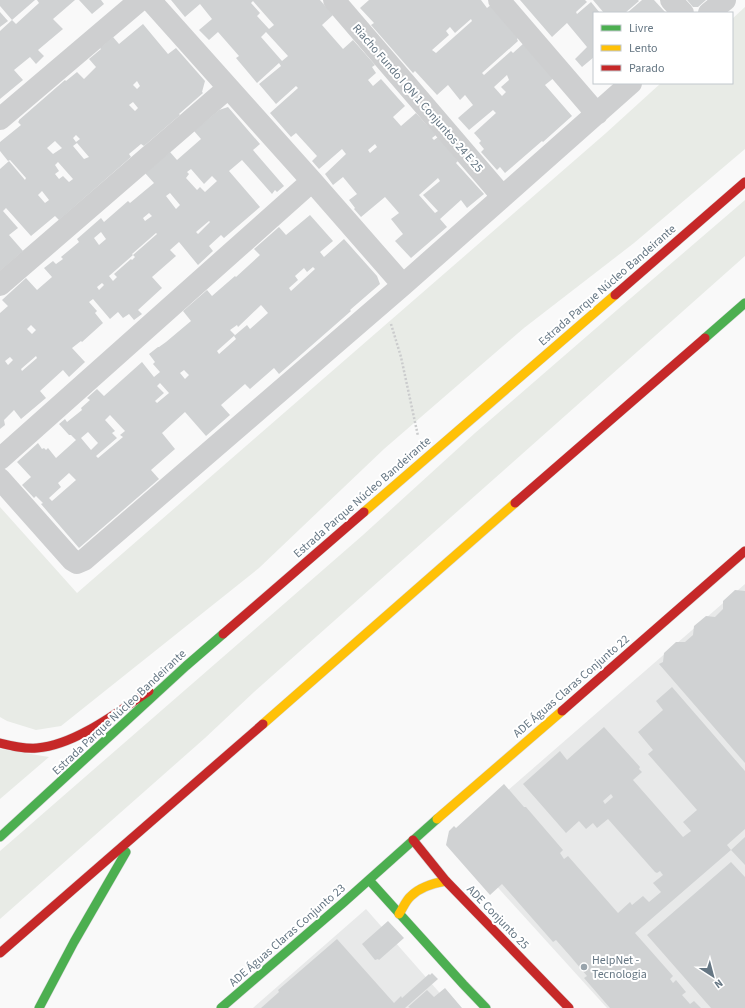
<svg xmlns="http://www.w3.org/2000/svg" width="745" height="1008" viewBox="0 0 745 1008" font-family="'Source Sans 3',sans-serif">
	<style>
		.built { fill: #e8e9e9 }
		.park { fill: #e8ebe6 }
		.building { fill: #d0d2d3; fill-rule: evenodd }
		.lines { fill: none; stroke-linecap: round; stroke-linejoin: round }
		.fast-casing { stroke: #d5d6d7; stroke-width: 10 }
		.slow-casing { stroke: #d5d6d7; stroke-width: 10 }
		.jam-casing { stroke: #d5d6d7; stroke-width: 10 }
		.path { stroke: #cbcccd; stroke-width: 2.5; stroke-dasharray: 2 2; stroke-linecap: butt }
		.street { stroke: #cecfd0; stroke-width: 22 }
		.fast { stroke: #4caf50; stroke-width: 9 }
		.slow { stroke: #ffc107; stroke-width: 9 }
		.jam { stroke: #c62828; stroke-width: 9 }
		.poi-dot { fill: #99a4ac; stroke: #fff; stroke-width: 1.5 }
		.labels { text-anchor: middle; stroke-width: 4; stroke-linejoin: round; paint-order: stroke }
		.street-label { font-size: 12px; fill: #657683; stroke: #fff }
		.poi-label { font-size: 12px; fill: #657683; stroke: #fff; text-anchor: start }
	</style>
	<rect width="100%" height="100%" fill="#f9f9f9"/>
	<path class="built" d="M745,584v424h-138l-154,-170z
		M366,909l87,99h-200z"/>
	<path class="park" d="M745,7v142l-111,94 -110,85 -140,121 -125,119 -198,158 -25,4 -29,-9 -7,-4v-210l77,86 529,-460 55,-50h71v-64z
		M745,200v56l-491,436 -49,46 -205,181v-68l363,-316 112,-102 142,-123z
		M0,749l49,8 -49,42z"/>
	<path class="building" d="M0,0h35l-23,20 -12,-14z
		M37,0h38l-22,19 10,10 -25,21 6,6 -8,8 -6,-7 -16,13 9,10 -23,19v-68l12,-11 4,4 23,-21z
		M79,0h22l3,4 -12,10z
		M171,0h149l13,15 -11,10 21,24 10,-9 22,25 -3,2 4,6 -8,7 5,6 8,-7 24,27 -12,11 8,9 15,-13 20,22 -4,3 2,2 4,-3 20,24 -2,2 28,31 -17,14 -6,-8 -21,19 7,8 -36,31 -16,-17 8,-7 -12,-15 8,-6 -14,-16 -24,20 -7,-8 1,-1 -6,-8 8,-6 -14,-17 -10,8 -8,-11 21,-20 -4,-5 -23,20 -7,-8 5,-5 -21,-23 -5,4 -21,-24 28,-25 -2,-2 -20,18 -17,-20 22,-18 -2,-3 -22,20 -21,-25 3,-2 -21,-24 -9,8 -10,-10 13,-11 -12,-15 -15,13zM253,1l21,24 -5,4 -12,-13 3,-3 -9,-10zM266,32l22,24 -6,5 -21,-24zM375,144l2,3 -7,6 -2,-3zM438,178l2,3 -17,14 15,16 -3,2 -16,-18z
		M369,0h112l6,8 5,-4 27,33 -2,2 1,2 -36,32 2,2 27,-24 2,2 11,-10 31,34 -10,8 27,31 -29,26 -1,-1 -37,32 -5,-6 -3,3 -16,-18 3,-3 -5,-6 2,-2 -7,-8 22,-20 -3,-3 -24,20 -11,-12 15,-13 -8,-10 -5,5 -12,-15 -11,10 -22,-24 -2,2 -42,-48 3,-2 -14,-15zM471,19l1,2 -36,32 -4,-3 17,-15 -3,-4 4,-4 5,6zM507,75l2,5 -8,7 5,5 -4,4 -8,-9z
		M520,0h65l2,2 -11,10 1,2 14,-12 9,11h-6v44l-12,10 -7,-8 12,-12 -20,-24 -15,14z
		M593,0h45l1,1 -14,12h-21z
		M642,0h12l12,13h-39z
		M687,0h19l-8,7h-5z
		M0,12l8,9 -8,6z
		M143,24l25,30 8,-6 29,33 -3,11 1,1 -24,21 1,1 -36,31 -3,-2 -12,10 2,3 -72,63 -4,-4 -24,20 -25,-28 -3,3 15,17 -9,7 14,16 -23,20v-102l9,-8 16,19 1,-2 -16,-18 -2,1 -8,-10v-9l21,-17 -3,-3 1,-1v-1l46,-40 1,1 11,-9 7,7 12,-12 -7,-8 12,-10 -1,-1 13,-11 6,7zM137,81l3,5 -3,3 -4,-4zM133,102l5,6 -3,3 -6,-6zM76,135l4,4 -4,3 -3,-4zM55,141l7,7 -9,6 -6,-6zM77,143l12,14 -5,2 -11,-13zM58,162l15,17 -4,3 -6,-6 -4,3 -4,-5 4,-3 -4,-6zM42,191l7,9 -4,3 -7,-8z
		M228,107l32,37 -7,6 31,36 -7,6 -2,-2 -3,4 -30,-34 -13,11 31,36 -36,31 -3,-3 -12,11 4,5 -15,14 -19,-23 -9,8 6,6 -24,21 10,11 -24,22 4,4 -8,6 -5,-6 -6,4 -5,-6 -8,7 -17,-20 -4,3 8,9 -2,2 8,10 -21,19 -1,-1 -9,7 13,14 -16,15 -6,-7 -23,21 6,7 -25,21 -7,-9 -10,10 1,5 -5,4v-116l8,-7 -6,-6 24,-22 11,12 15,-13 -8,-9 9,-7 3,3 7,-5 -2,-2 18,-15 -2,-3 24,-21 3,4 24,-21 2,2 24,-20 -9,-10 25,-21 7,8 24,-21 -7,-8 25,-21zM191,169l13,15 8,-8 5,5 -12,11 -5,-5 -3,3 -11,-12 3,-4 -2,-2zM170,193l10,12 -4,4 -10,-13zM149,213l3,3 -7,5 -2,-3zM209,221l1,1 -12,12 -2,-2zM101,232l5,7 -7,6 -5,-7zM156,233l1,1 -24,21 -1,-1zM133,255l2,2 -3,3 -1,-1 -17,15 3,3 -4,4 -4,-5zM102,283l2,2 -5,5 -2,-3zM31,325l5,5 -4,4 -5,-5zM36,356l1,2 -15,13 -1,-2zM10,357l3,3 -5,5 -3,-4z
		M310,215l23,26 -13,11 4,5 20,-18 33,37 3,8 -30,26 1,1 -72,63 -5,-6 -24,21 -5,-5 -24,21 9,10 -24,21 -21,-24 -23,21 13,16 -24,21 8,9 -80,69 -38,-44 2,-1 -7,-7 -2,2 -12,-13 9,-8 -14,-15 21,-19 4,6 2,-1 2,2 2,-2 8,10 20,-18 -5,-5h-2l-10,-11 6,-5 2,3 15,-12 -1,-2 9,-8 -3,-2 10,-9 7,7 38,-34 12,15 6,-5 -7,-8 2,-2 -6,-8 9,-7h1l7,-5 25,-21 -8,-10 24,-21 5,6 23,-20 1,1 24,-22 -6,-6 25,-22 7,8zM313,267l2,2 -24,22 -2,-3 9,-8 -3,-4 9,-8 3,4zM261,305l7,8 -18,16 -3,-4 -13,11 2,3 -17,15 -2,-3 18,-16 -5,-5 7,-5 1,2zM184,370l5,5 -4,4 -5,-6zM160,383l9,10 -12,10 -2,-2 9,-8 -7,-7zM110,415l15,16 -5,4 3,2 -25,21 -2,-2 21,-18 -5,-5 3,-2 -10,-11zM88,432l10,11 -7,7 -10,-12zM69,473l7,7 -24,21 -3,-3 12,-11 -3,-4z
		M735,590l10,1v172l-86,-99 4,-2 1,-9 12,-11h9l8,-7 1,-9 12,-10 9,1 8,-8v-8z
		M672,687l73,84v58l-18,16 4,5 14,-13v28l-14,-15 -96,83 38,43 -3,3 3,4 3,-3 10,12 -4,3 8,9 4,-3 7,7h-91l-26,-30 3,-2 -16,-19 -15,-17 -3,2 -51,-58 -12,11 -44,-50 3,-14 5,-5 2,2 48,-44 20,23h2l37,43 -3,3 4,6 4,-3 50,57 12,-11 2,3 11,-9 6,6 12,-10 -8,-9 10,-8 -3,-4 -3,2 -2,-1 -47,-53 -11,9 -4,-5 -7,6 -7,-8 -13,12 -43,-49 37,-33 7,9 37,-33 36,40 -1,2 3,3 -9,8 50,57 8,-6 -8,-9 14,-12 -49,-56 5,-4 -15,-18 25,-22 -7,-9zM611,794l2,3 -8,7 -2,-3z
		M731,862l14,15v131h-34l-64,-73z
		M388,921l16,17 -25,22 -1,-1 -3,1 -13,-16z
		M337,939l57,64 7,-7 1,2 27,-24 1,1 2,-2 6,6 -33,29h-144l18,-16 -1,-2z
		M445,988l17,20h-52l-2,-1 19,-17 7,7z"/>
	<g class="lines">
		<g class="fast-casing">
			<path id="fast" d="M705,338l40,-35
				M0,837l186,-171 37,-32
				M369,880l94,104 23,24
				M39,1008l35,-66 52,-90
				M221,1008l122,-105 94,-84"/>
		</g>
		<g class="slow-casing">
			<path id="slow" d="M364,512l251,-217
				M263,724l252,-221
				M437,819l125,-108
				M399,914c4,-6 7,-14 12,-18 9,-9 23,-13 35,-15"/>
		</g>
		<g class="jam-casing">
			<path id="jam" d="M615,295l130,-113
				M515,503l190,-165
				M223,634l141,-122
				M562,711l183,-160
				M0,743c12,3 24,6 37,5 38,-3 81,-36 112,-57
				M413,840l33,41 123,127
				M0,953l263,-229"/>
		</g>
		<path class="path" d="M391,324l10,33 17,79"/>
		<path class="street" d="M150,0l162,181 91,104
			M334,0l168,196
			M499,0l98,114
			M671,0l12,13
			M709,13l16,-13
			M0,119l140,-119
			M0,285l228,-197
			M0,459l312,-278
			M0,479l72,81 5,3 7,-3 319,-275 228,-202"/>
		<use href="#fast" class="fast"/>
		<use href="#slow" class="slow"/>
		<use href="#jam" class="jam"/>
	</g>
	<circle class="poi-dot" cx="584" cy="967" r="4"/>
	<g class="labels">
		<g class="street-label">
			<text transform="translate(418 98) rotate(49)" y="4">Riacho Fundo I QN 1 Conjuntos 24 E 25</text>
			<text transform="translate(607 285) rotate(-41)" y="4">Estrada Parque Núcleo Bandeirante</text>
			<text transform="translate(362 497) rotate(-41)" y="4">Estrada Parque Núcleo Bandeirante</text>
			<text transform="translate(571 686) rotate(-41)" y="4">ADE Águas Claras Conjunto 22</text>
			<text transform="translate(119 712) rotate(-43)" y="4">Estrada Parque Núcleo Bandeirante</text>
			<text transform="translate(498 917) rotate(46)" y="4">ADE Conjunto 25</text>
			<text transform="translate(287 935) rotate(-41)" y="4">ADE Águas Claras Conjunto 23</text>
		</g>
		<g class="poi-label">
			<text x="592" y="964">HelpNet -<tspan x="592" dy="14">Tecnologia</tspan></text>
		</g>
	</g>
	<rect x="593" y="12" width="140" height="72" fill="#ffffff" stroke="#c1c8cd"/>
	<rect x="601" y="25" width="20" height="6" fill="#4caf50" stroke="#c1c8cd"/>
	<text x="629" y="32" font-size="12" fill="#657683">Livre</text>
	<rect x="601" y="45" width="20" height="6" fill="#ffc107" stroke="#c1c8cd"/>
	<text x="629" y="52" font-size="12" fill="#657683">Lento</text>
	<rect x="601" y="65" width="20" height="6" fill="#c62828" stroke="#c1c8cd"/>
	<text x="629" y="72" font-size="12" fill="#657683">Parado</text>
	<g transform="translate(713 976) rotate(144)" stroke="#ffffff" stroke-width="3" paint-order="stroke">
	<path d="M0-3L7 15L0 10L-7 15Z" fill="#657683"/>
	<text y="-6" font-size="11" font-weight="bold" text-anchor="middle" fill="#657683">N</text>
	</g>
</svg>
